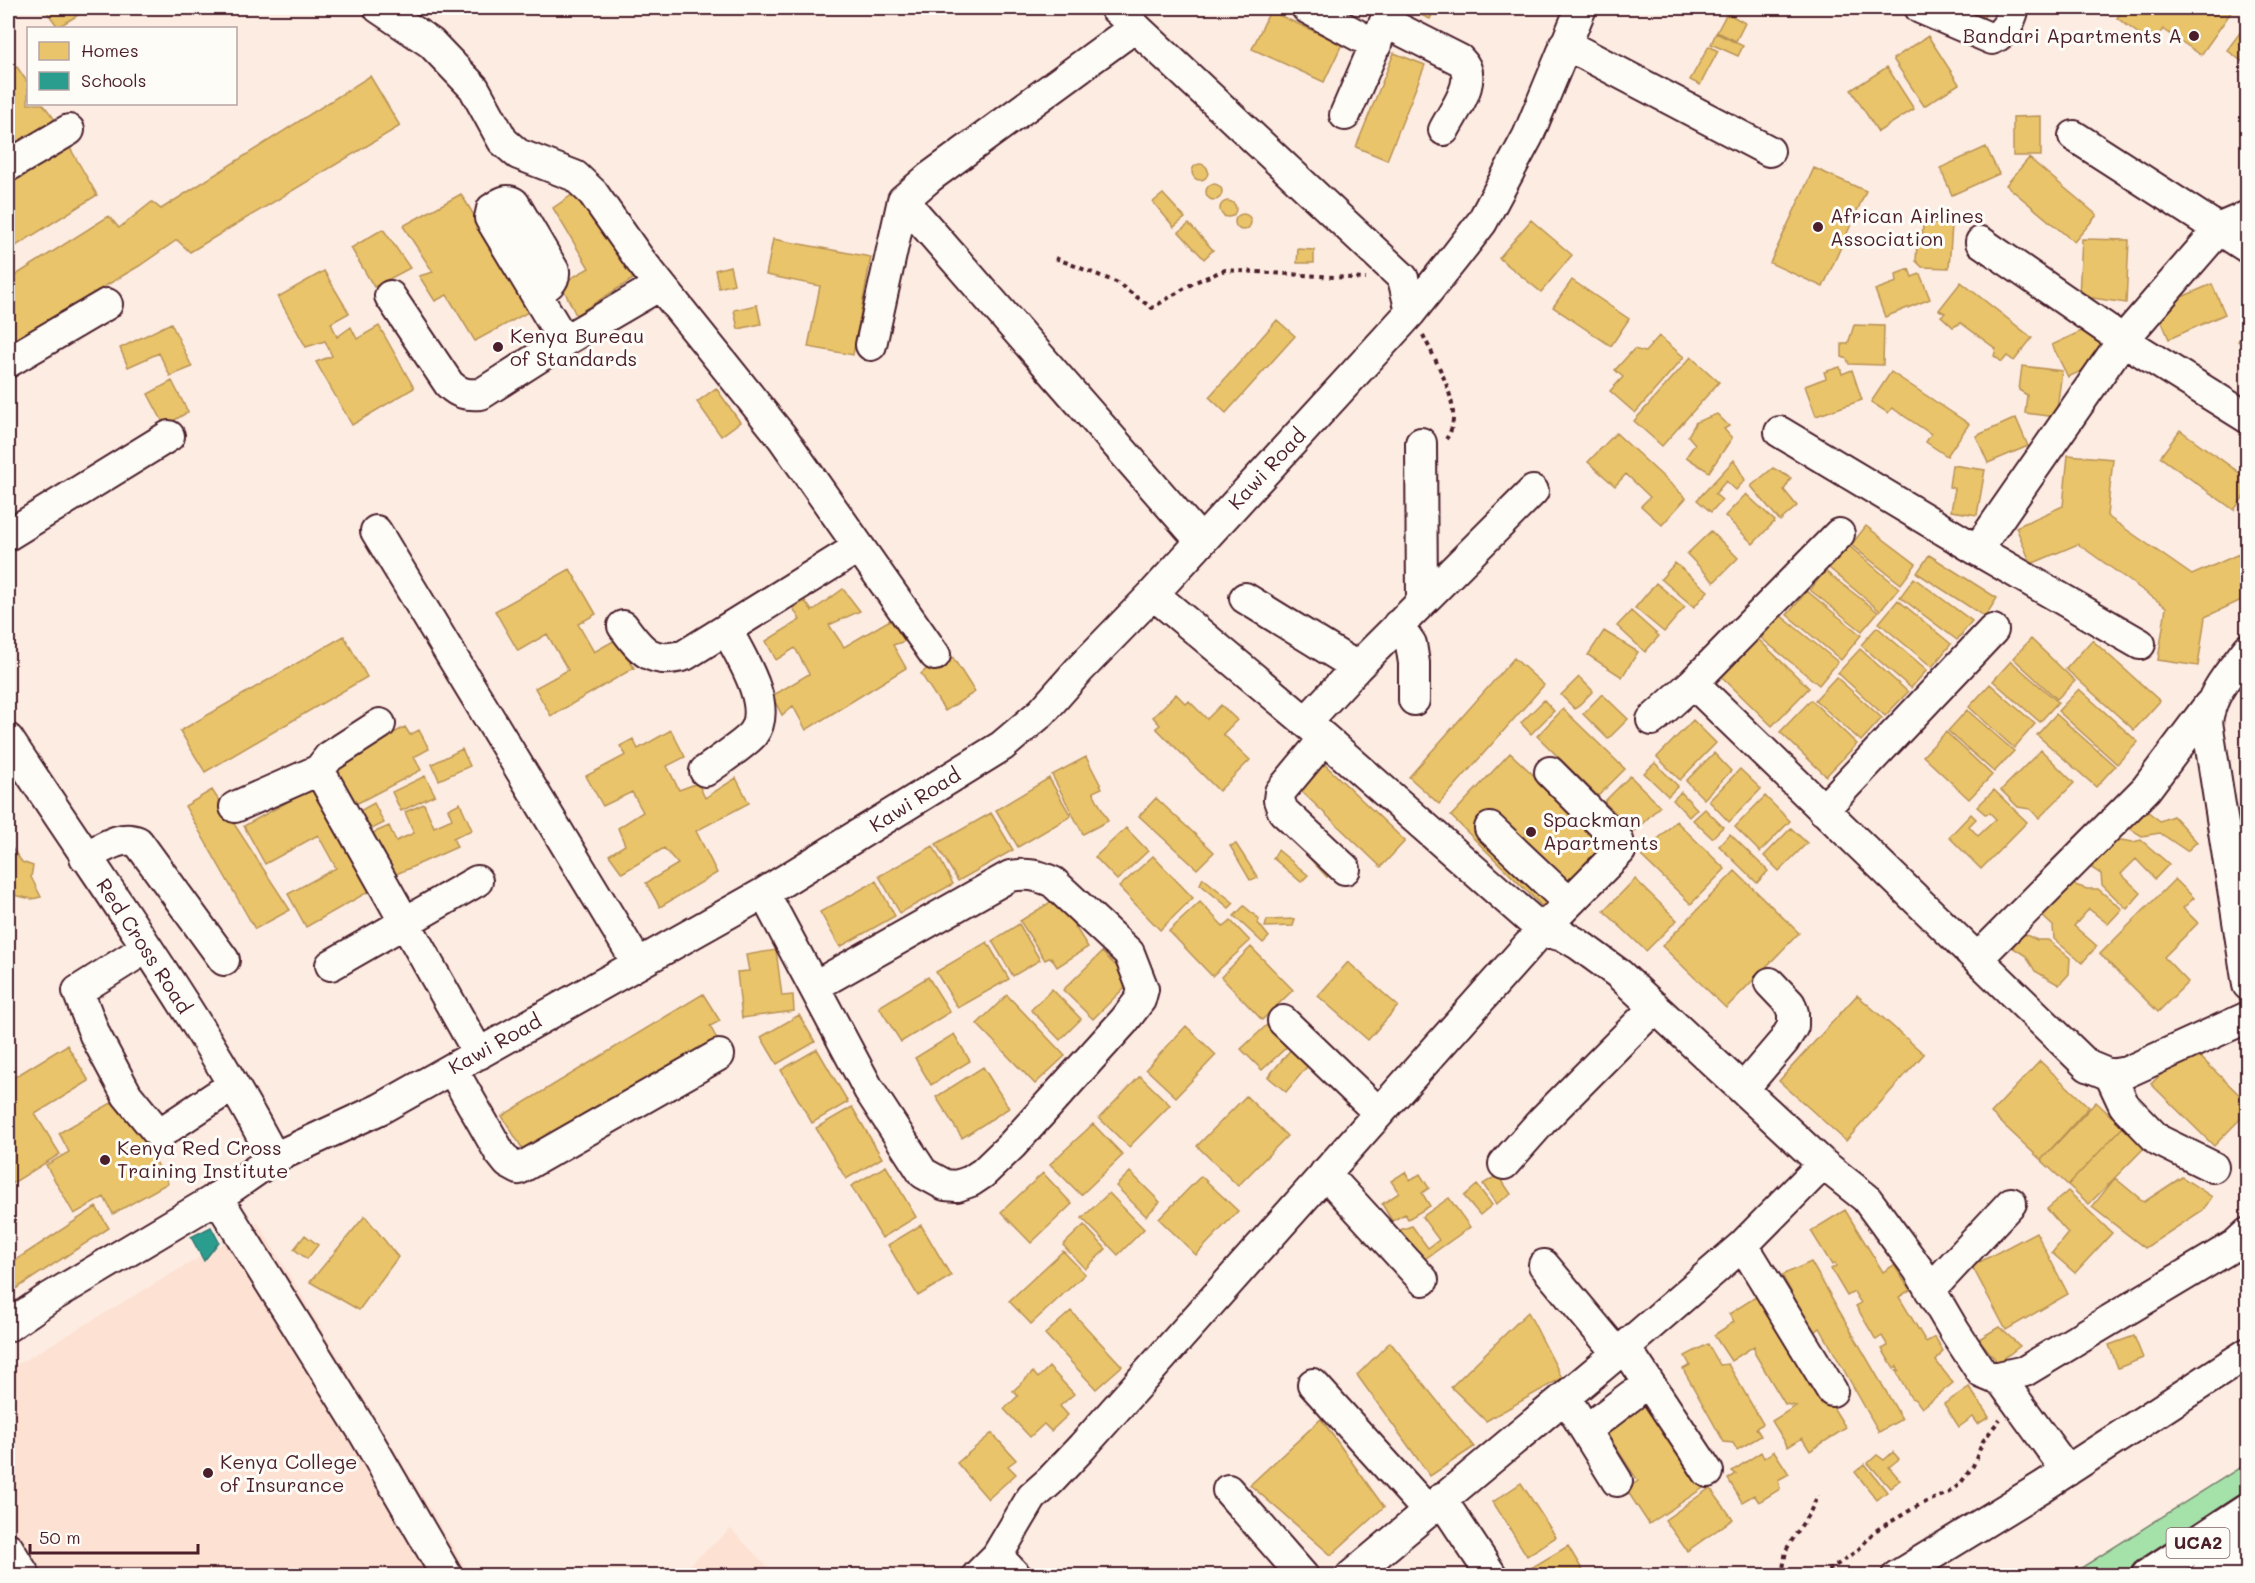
<svg xmlns="http://www.w3.org/2000/svg" width="2255" height="1583" viewBox="0 0 2255 1583" font-family="Mali,sans-serif">
	<style>
		.built { fill: #fde1d3 }
		.green { fill: #a5e2aa; stroke: #78806a; stroke-width: 1.5 }
		.homes { fill: #e9c46a; stroke: #b99257; stroke-width: 1.5 }
		.schools { fill: #2a9d8f; stroke: #347771; stroke-width: 1.5 }
		.lines { fill: none; stroke-linecap: round; stroke-linejoin: round }
		.minor-casing { stroke: #4a1f2b; stroke-width: 34 }
		.highway-casing { stroke: #4a1f2b; stroke-width: 38 }
		.path { stroke: #4a1f2b; stroke-width: 4; stroke-dasharray: 4.5 4.5; stroke-linecap: butt }
		.minor { stroke: #fdfcf7; stroke-width: 30 }
		.highway { stroke: #fdfcf7; stroke-width: 33 }
		.poi-dot { fill: #4a1f2b; stroke: #fdfcf7; stroke-width: 2 }
		.labels { text-anchor: middle; stroke-width: 6; stroke-linejoin: round; paint-order: stroke }
		.shield { fill: #fdfcf7; stroke: #806168; stroke-width: 1.5 }
		.shield-label { font-size: 18px; font-weight: bold; fill: #4a1f2b }
		.poi-label { font-size: 20px; fill: #4a1f2b; stroke: #fdfcf7; text-anchor: start }
		.street-label { font-size: 20px; fill: #4a1f2b; stroke: #fdfcf7 }
	</style>
	<rect width="100%" height="100%" fill="#fdece2"/>
	<filter id="ink" filterUnits="userSpaceOnUse"><feTurbulence type="fractalNoise" baseFrequency=".0167" numOctaves="2"/><feDisplacementMap in="SourceGraphic" scale="12" xChannelSelector="R" yChannelSelector="G"/><feConvolveMatrix kernelMatrix="1 2 1 2 8 2 1 2 1" color-interpolation-filters="sRGB"/></filter>
	<g filter="url(#ink)">
		<path class="built" d="M258,1223l212,352h-462v-205z
			M731,1529l44,46h-97z"/>
		<path class="green" d="M2247,1463v112h-177z"/>
		<path class="homes" d="M44,8h46l-32,19z
			M1405,8h30l-5,11z
			M1940,8h48l-7,16z
			M2124,8h110l-33,47 -38,-26 -10,15 -36,-26z
			M1270,11l72,33 -18,38 -72,-33z
			M1727,13l18,10 -9,18 -19,-9z
			M2248,22v44l-21,-16z
			M1716,33l27,13 -5,10 -27,-12z
			M1928,36l31,48 -35,22 -31,-47z
			M1709,46l9,5 -18,34 -10,-5z
			M1394,53l31,12 -38,95 -31,-13z
			M17,67l11,16v21h15l13,17 -48,29v-77z
			M1887,67l27,42 -36,23 -27,-42z
			M370,76l30,50 -210,126 -13,-12 -38,26 -131,78v-64l101,-64 10,12 33,-26 9,7z
			M2041,116v40h-28v-39z
			M66,141l31,54 -89,56v-74z
			M1986,147l13,27 -47,21 -12,-27z
			M2029,158l68,57 -23,27 -68,-57z
			M1192 172a8 8 0 1 1 16 0a8 8 0 1 1-16 0Z
			M1814,168l52,23 -43,96 -53,-24z
			M1206 192a8 8 0 1 1 16 0a8 8 0 1 1-16 0Z
			M582,188l51,91 -57,36 -15,-31 28,-16 -36,-60z
			M461,194l71,116 -57,31 -28,-46 -12,6 -16,-25 14,-4 -30,-46z
			M1163,194l22,24 -11,9 -21,-25z
			M1220 209a8 8 0 1 1 16 0a8 8 0 1 1-16 0Z
			M1235 222a8 8 0 1 1 16 0a8 8 0 1 1-16 0Z
			M1531,220l41,35 -31,37 -42,-34z
			M1923,223l29,2 -3,43 -27,-1 -6,-6 1,-17h5z
			M1189,224l24,26 -9,9 -25,-27z
			M383,229l27,39 -36,19 -23,-39z
			M773,239l98,18 -18,98 -45,-8 12,-61 -54,-11z
			M2082,239l47,1 -3,63 -47,-7z
			M1298,249l16,1v13h-17z
			M730,266l4,18 -15,4 -4,-18z
			M1909,269l3,8 8,-3 10,25 -45,18 -10,-27 22,-8 -1,-8z
			M324,271l25,42 -18,10 6,14 14,-10 6,12 22,-13 35,62 -62,37 -36,-63 16,-6 -7,-15 -19,6 -28,-50z
			M1572,280l57,39 -18,27 -58,-39z
			M1961,282l71,56 -18,23 -7,-5 -5,6 -8,-6 2,-7 -35,-26 -8,4 -12,-11 4,-3 -6,-3z
			M2212,284l13,30 -56,25 -13,-31z
			M757,305l4,19 -23,5 -4,-19z
			M1277,320l18,16 -69,77 -17,-16z
			M171,323l21,44 -22,9 -11,-23 -31,14 -8,-19z
			M1854,325l30,1 -1,39 -34,-1 -2,-5 -5,-2v-13h6z
			M2094,325l16,33 -42,19 -16,-32z
			M2248,328v28l-6,-2 4,-7 -8,-6z
			M1659,336l25,21 -49,56 -25,-22 13,-14 -8,-7 19,-21 11,3z
			M1691,357l28,25 -57,64 -28,-25z
			M2022,366l40,5 -6,46 -31,-4 2,-18 -8,-5z
			M1840,367l2,7 10,-4 10,30 -46,16 -11,-30 21,-8 -2,-6z
			M1891,372l78,52 -22,32 -21,-14 5,-8 -39,-26 -4,5 -17,-11z
			M172,381l16,31 -23,14 -17,-32z
			M716,388l24,34 -19,14 -24,-34z
			M1717,414l12,12 -5,3 8,9 -23,34 -23,-15 9,-13 -7,-8 8,-14z
			M2016,418l12,28 -40,17 -12,-27z
			M2180,430l68,49v12l-14,19 -74,-53z
			M1616,433l70,65 -24,27 -21,-19 9,-9 -24,-23 -11,12 -27,-24z
			M2068,455l45,4 -6,57 85,59 47,-21 9,18v25l-43,20 -7,49 -40,-6 8,-53 -88,-63 -47,20 -15,-37 47,-21z
			M1734,460l11,20 -9,10 -10,-9 -11,13 7,6 -11,12 -14,-12z
			M1952,465l33,5 -8,45 -26,-4 4,-23 -6,-1z
			M1773,468l18,10 -7,12 13,16 -17,15 -29,-35z
			M1746,494l29,27 -22,23 -28,-28z
			M1866,526l50,38 -15,20 -50,-39z
			M1711,531l27,27 -24,24 -27,-28z
			M1849,546l50,42 -19,23 -51,-43z
			M1929,555l68,43 -12,19 -68,-44z
			M1675,563l33,28 -14,16 -33,-28z
			M570,569l26,45 -18,10 16,28 23,-13 17,29 -83,48 -16,-28 33,-18 -21,-36 -29,17 -23,-40z
			M1825,571l53,41 -16,19 -52,-41z
			M1914,578l58,43 -15,19 -57,-43z
			M1656,583l29,24 -21,25 -29,-24z
			M843,589l17,22 -31,14 15,22 46,-27 15,21 -12,4 13,23 -100,62 -13,-24 -11,9 -10,-19 37,-22 -14,-26 -19,12 -10,-19 34,-21 -7,-12 12,-7 7,10z
			M1807,591l54,44 -20,25 -54,-45z
			M1898,600l53,44 -19,23 -53,-44z
			M1631,611l28,25 -14,16 -28,-26z
			M1780,615l58,47 -19,23 -58,-47z
			M1877,627l50,43 -16,18 -50,-43z
			M1604,631l34,21 -16,25 -34,-22z
			M344,636l23,41 -162,95 -25,-41z
			M1758,639l51,49 -37,38 -50,-49z
			M2031,639l44,42 -18,18 -44,-41z
			M2092,640l68,61 -26,29 -68,-61z
			M1860,649l48,43 -23,24 -47,-43z
			M948,650l27,42 -30,19 -24,-37z
			M1514,658l30,27 -105,119 -30,-27z
			M2011,661l47,41 -18,20 -47,-41z
			M1579,677l14,14 -18,18 -14,-14z
			M1836,677l46,41 -21,23 -46,-41z
			M1990,684l45,40 -21,24 -45,-41z
			M2079,689l59,53 -21,22 -59,-53z
			M1176,694l10,10 3,-3 18,18 14,-14 16,15 -14,14 27,26 -31,31 -63,-63 4,-3 -7,-8z
			M1602,694l26,25 -20,20 -25,-25z
			M1544,700l10,11 -23,23 -10,-11z
			M1811,700l46,44 -31,32 -46,-44z
			M1563,709l62,60 -27,27 -61,-60z
			M1967,710l47,41 -20,21 -46,-41z
			M2056,714l59,52 -19,21 -59,-52z
			M1693,720l23,23 -36,37 -23,-23z
			M405,727l5,8 9,-5 10,19 -15,8 7,13 -69,36 -21,-40z
			M671,730l14,27 -18,9 12,24 19,-7 7,15 31,-20 13,25 -53,28 21,42 -57,34 -14,-24 32,-19 -14,-16 -42,25 -13,-18 16,-10 -7,-17 25,-16 -11,-20 -29,14 -17,-30 40,-21 -6,-9 13,-7 5,10z
			M1946,732l46,43 -23,24 -46,-43z
			M462,749l8,17 -31,14 -7,-16z
			M2041,750l33,33 -35,35 -9,-9 -12,-2 -17,-17z
			M1510,753l102,96 -63,64 -98,-97z
			M1714,753l17,18 -27,28 -18,-18z
			M1086,757l16,31 -9,4 15,29 -25,13 -31,-59z
			M1322,762l83,79 -24,26 -84,-80z
			M1655,763l23,23 -10,10 -24,-23z
			M1740,769l21,20 -32,33 -20,-21z
			M425,776l10,19 -34,16 -9,-19z
			M1630,776l30,30 -25,25 -31,-29z
			M1049,778l22,38 -53,31 -22,-37z
			M318,785l57,103 -69,39 -18,-33 48,-26 -18,-33 -53,29 -21,-38z
			M212,790l78,120 -35,19 -70,-123z
			M1994,790l33,32 -46,47 -32,-32 22,-23 5,5 -7,7 9,10 18,-17 -6,-6 -5,1 -8,-7z
			M1681,792l16,17 -8,8 -16,-17z
			M1765,796l25,25 -30,31 -25,-25z
			M1156,798l58,54 -17,17 -58,-53z
			M374,803l10,20 -18,9 -10,-19z
			M460,803l12,27 -19,8 4,9 -65,29 -19,-43 16,-7 7,15 18,-8 -9,-21 19,-8 10,23 18,-8 -4,-10z
			M1705,809l18,18 -11,11 -19,-18z
			M2147,811l13,10 13,-5 24,26 -10,9 -27,-18 -18,3 -15,-9z
			M991,813l22,37 -55,31 -22,-37z
			M1676,821l49,48 -34,35 -50,-48z
			M1126,828l22,23 -31,29 -22,-23z
			M1791,828l16,15 -28,28 -15,-15z
			M1730,834l38,37 -11,12 -38,-37z
			M2115,839l18,3 8,-2 28,24 -14,15 -19,-20 -15,15 20,19 -14,16 -25,-24 -1,-11 -14,-9z
			M1309,843l26,23 -8,11 -26,-28z
			M1236,844l22,34 -8,2 -20,-34z
			M933,846l20,38 -53,29 -21,-37z
			M11,847l11,15 11,4 -2,11 10,20 -9,2 -24,-5v-45z
			M1278,850l30,25 -7,7 -28,-24z
			M1153,856l40,42 -33,32 -41,-43z
			M1735,871l64,62 -73,75 -64,-62z
			M1203,878l31,25 -5,5 -29,-24z
			M1635,879l42,41 -31,31 -42,-40z
			M2175,879l19,19 -11,10 15,15 -34,34 24,25 -30,30 -58,-58z
			M876,881l19,35 -55,31 -20,-35z
			M2072,884l15,5h11l24,20 -14,15 -19,-15 -15,17 23,20 -15,17 -28,-24 -1,-13 -12,-11z
			M1057,898l31,49 -31,20 -6,-10 -6,3 -25,-39z
			M1200,902l24,25 7,-6 19,20 -38,35 -43,-45z
			M1244,906l15,13 -1,4 11,14 -6,6 -29,-27z
			M1295,919l-2,7 -28,1 2,-7z
			M1019,924l21,36 -27,16 -21,-35z
			M2024,934l13,6h11l22,18 -1,16 -10,11 -24,-14 -9,-15 -14,-9z
			M987,942l22,37 -51,29 -22,-36z
			M1251,947l42,43 -31,30 -41,-43z
			M776,950l6,46 11,-1 1,16 -52,7 -5,-46 12,-1 -3,-16z
			M1102,952l29,29 -38,38 -30,-29z
			M1348,962l50,44 -30,34 -50,-44z
			M928,977l22,35 -49,30 -22,-35z
			M1052,989l29,30 -21,21 -29,-30z
			M703,994l17,27 -10,5 8,15 -191,115 -25,-40z
			M1007,995l58,61 -30,28 -58,-60z
			M1857,995l67,59 -78,87 -67,-60z
			M799,1015l16,27 -38,22 -16,-27z
			M1269,1023l20,22 -27,25 -21,-21z
			M1186,1026l30,29 -40,42 -30,-28z
			M954,1034l16,27 -39,24 -16,-27z
			M67,1045l22,36 -54,33 25,40 -52,32v-105z
			M2189,1046l59,57v8l-34,35 -63,-62z
			M1292,1048l18,15 -24,29 -18,-15z
			M817,1049l31,53 -36,21 -31,-53z
			M2040,1061l49,46 -48,53 -50,-47z
			M983,1067l26,41 -47,30 -26,-41z
			M1140,1076l30,29 -41,42 -30,-29z
			M1246,1096l41,40 -49,50 -41,-40z
			M120,1098l48,85 -55,31 -9,-17 -30,17 -28,-49 23,-13 -10,-19z
			M2096,1102l27,25 -55,58 -27,-25z
			M852,1107l30,51 -36,21 -30,-51z
			M1093,1124l30,31 -42,40 -31,-31z
			M2123,1127l22,20 -56,57 -21,-19z
			M886,1166l30,51 -34,21 -31,-52z
			M1130,1172l30,30 -14,14 -30,-30z
			M1405,1172l5,8 10,-6 9,14 -7,5 8,13 -22,13 -3,-5 -13,7 -10,-17 17,-11 -8,-12z
			M1043,1173l29,31 -41,39 -30,-31z
			M1498,1175l13,19 -15,10 -13,-20z
			M1201,1176l37,35 -42,44 -37,-36z
			M2182,1177l30,20 -9,13 -58,38 -53,-41 23,-29 29,24z
			M1477,1185l15,20 -12,10 -16,-19z
			M2068,1191l44,42 -37,40 -23,-20 16,-20 -21,-24z
			M1109,1193l35,36 -26,26 -36,-37z
			M1449,1198l21,29 -48,34 -22,-31 12,-4 16,22 11,-8 -17,-23z
			M96,1207l13,21 -101,66v-29z
			M1845,1210l38,62 11,-7 16,25 -11,7 27,45 9,-5 8,14 -7,10 17,22 -31,25 -6,-8 -5,-2 -15,-27 3,-1 -2,-4 -3,3 -12,-20 6,-3 -6,-10 -6,4 -20,-34 5,-3 -7,-11 -7,4 -16,-27 5,-3 -1,-3 -3,2 -21,-34z
			M365,1216l33,41 -39,53 -49,-28z
			M921,1225l30,51 -33,20 -30,-51z
			M1084,1225l22,24 -21,20 -22,-24z
			M2036,1232l32,62 -62,36 -34,-64z
			M305,1235l13,10 -11,14 -13,-10z
			M1063,1251l22,23 -54,50 -22,-23z
			M1811,1262l91,157 -23,13 -59,-104 -15,9 -10,-17 9,-5 -22,-40z
			M1762,1293l84,135 -36,23 -8,-13 -14,9 -16,-26 24,-15 -11,-2 -30,-50 -1,-8 -23,15 -17,-26 20,-13 -5,-8z
			M1071,1311l51,55 -26,23 -51,-55z
			M1528,1312l34,66 -76,43 -35,-34z
			M1999,1327l21,19 -22,17 -19,-24z
			M2134,1336l9,22 -25,10 -9,-23z
			M1390,1342l84,105 -44,29 -73,-101z
			M1708,1344l12,21 8,-1 35,60 -7,4 5,8 -24,14 -4,-7 -9,-1 -41,-73 7,-4 -5,-9z
			M1049,1367l25,27 -14,12 8,9 -17,16 -7,-7 -14,13 -26,-28 14,-13 -5,-5 20,-19 5,6z
			M1969,1387l20,30 -11,7 -5,-7 -14,10 -15,-23z
			M1653,1400l56,84 -60,40 -23,-35 12,-8 -32,-49z
			M1321,1419l63,88 -53,48 -81,-70z
			M992,1433l24,27 -8,6 8,8 -28,25 -31,-36z
			M1774,1451l15,23 -11,6 2,9 -21,13 -5,-7 -12,7 -14,-23 8,-5 -4,-3 29,-19 3,6z
			M1893,1452l6,7 -10,8 11,13 -10,8 -22,-25 9,-8 7,5z
			M1865,1464l22,28 -10,8 -22,-28z
			M1521,1483l35,54 -29,19 -34,-54z
			M1710,1488l23,31 -46,32 -22,-31z
			M1568,1546l18,30h-50l-5,-8z"/>
		<path class="schools" d="M211,1227l8,15 -15,19 -13,-24z"/>
		<g class="lines">
			<g class="minor-casing">
				<path id="minor" d="M379,8l52,35 43,45 29,53 15,13 57,22 18,17 47,67 142,177 153,218
					M1115,8l288,270 8,34
					M1307,8l69,37
					M1920,8l72,31c14,-6 18,-18 22,-31
					M1385,22l75,38c20,19 -6,50 -16,70
					M1565,44l204,107
					M1345,115l46,-107
					M2074,136l174,112
					M8,166l61,-36
					M903,200l298,341
					M1981,242l142,98 125,78
					M536,292c9,-5 19,-9 18,-21l-40,-68c-9,-5 -14,1 -22,6l-2,9 74,123
					M390,296l59,88c10,10 18,11 32,10l83,-53 96,-56
					M871,345l32,-145 27,-23 205,-150
					M8,362l99,-58
					M1780,432l197,118 163,94
					M1421,443l1,158
					M376,531l262,433
					M8,535l161,-99
					M1977,550l146,-210 97,-112 28,-12
					M1153,594l153,128 236,208 24,7 12,7 41,30 204,190 43,34 52,71 37,63 27,41 12,5 31,-7 210,-126 13,-12
					M1245,598l112,69
					M1398,625l13,19 3,19v37
					M623,626c18,25 29,39 62,29l174,-108
					M2248,649c-18,24 -37,43 -41,73l41,263
					M1693,683l146,-149
					M1652,720l41,-37 395,383 22,9 17,-3 121,-55
					M1306,722l51,-55 176,-176
					M8,739c90,138 189,273 266,419
					M1324,739l-44,53 -1,8 4,11 62,58
					M319,770l160,284
					M705,771c11,-8 41,-28 48,-37 21,-28 -13,-78 -26,-104
					M235,807l84,-37 10,-13 51,-33
					M1823,810l170,-180
					M1490,828l78,74
					M85,857c17,-8 35,-23 53,-15l86,118
					M764,893l105,197 54,83 22,12 12,1 14,-5 12,-8 29,-28 112,-124 16,-21 3,-11 -14,-36 -76,-71c-16,-7 -26,-9 -43,-6l-195,110
					M146,948l-68,43 17,44 32,60 32,39 74,-49
					M1978,958l168,-169 63,-84
					M331,965l146,-84
					M1283,1021l96,92
					M452,1069l48,84 8,10 11,6 200,-114
					M2110,1075l14,30 34,35 55,27
					M1744,1088l40,-47 9,-15v-13l-3,-9 -20,-21
					M1504,1164l38,-43 113,-114
					M1325,1173l98,107
					M217,1197l147,236 83,143
					M1743,1245l89,146
					M1544,1265l73,88
					M1930,1290l81,-87
					M8,1326l38,-26 166,-99 62,-43 106,-49 384,-216 238,-147 40,-34 37,-42 74,-76 258,-282 44,-55 27,-35 46,-86 53,-128
					M1625,1347l83,125
					M1999,1377l68,94
					M1313,1384l114,126
					M1565,1397l52,84
					M1586,1430l46,-35
					M1228,1490l75,86
					M1441,1499l51,77
					M8,1548l17,28
					M977,1576l20,-20
					M1016,1576l-19,-20 35,-59 18,-16 32,-34 460,-517 78,-79 -2,-11 -68,-68
					M1351,1576l274,-229 118,-102 80,-81
					M1897,1576l145,-89 206,-134"/>
			</g>
			<g class="highway-casing">
				<path id="highway" d="M2148,1576l100,-66
					M2207,1576l41,-27"/>
			</g>
			<path class="path" d="M1055,258l61,24 36,26 43,-26 30,-12 141,9
				M1423,335c13,27 44,77 23,104
				M1782,1576l4,-26 25,-40 7,-15
				M1821,1576l37,-26 17,-19 46,-27 27,-11 12,-9 13,-18 10,-25 17,-22"/>
			<use href="#minor" class="minor"/>
			<use href="#highway" class="highway"/>
		</g>
	</g>
	<g class="poi-dot">
		<circle cx="2194" cy="36" r="6"/>
		<circle cx="1818" cy="227" r="6"/>
		<circle cx="498" cy="347" r="6"/>
		<circle cx="1531" cy="832" r="6"/>
		<circle cx="105" cy="1160" r="6"/>
		<circle cx="208" cy="1473" r="6"/>
	</g>
	<g class="labels">
		<rect class="shield" x="2166.5" y="1528" width="63" height="30" rx="4.5"/>
		<g class="shield-label">
			<text x="2198" y="1549">UCA2</text>
		</g>
		<g class="poi-label">
			<text x="2182" y="43" text-anchor="end">Bandari Apartments A</text>
			<text x="1830" y="223">African Airlines<tspan x="1830" dy="23">Association</tspan></text>
			<text x="510" y="343">Kenya Bureau<tspan x="510" dy="23">of Standards</tspan></text>
			<text x="1543" y="827">Spackman<tspan x="1543" dy="23">Apartments</tspan></text>
			<text x="117" y="1155">Kenya Red Cross<tspan x="117" dy="23">Training Institute</tspan></text>
			<text x="220" y="1469">Kenya College<tspan x="220" dy="23">of Insurance</tspan></text>
		</g>
		<g class="street-label">
			<text transform="translate(1267 469) rotate(-47)" y="7">Kawi Road</text>
			<text transform="translate(915 800) rotate(-32)" y="7">Kawi Road</text>
			<text transform="translate(144 946) rotate(57)" y="7">Red Cross Road</text>
			<text transform="translate(495 1044) rotate(-29)" y="7">Kawi Road</text>
		</g>
	</g>
	<rect width="2255" height="1583" fill="none" stroke="#fdfcf7" stroke-width="30"/>
	<rect x="15" y="15" width="2225" height="1553" fill="none" stroke="#4a1f2b" stroke-width="2" filter="url(#ink)"/>
	<rect x="27" y="27" width="210" height="78" fill="#fdfcf7" stroke="#b5a4a5" stroke-width="1.5"/>
	<rect x="39" y="42" width="30" height="18" fill="#e9c46a" stroke="#b5a4a5" stroke-width="1.5"/>
	<text x="81" y="57" font-size="18" fill="#4a1f2b">Homes</text>
	<rect x="39" y="72" width="30" height="18" fill="#2a9d8f" stroke="#b5a4a5" stroke-width="1.5"/>
	<text x="81" y="87" font-size="18" fill="#4a1f2b">Schools</text>
	<path d="M30 1544v9h168v-9" fill="none" stroke="#4a1f2b" stroke-width="3"/>
	<text x="39" y="1544" font-size="18" fill="#4a1f2b" stroke="#fdfcf7" stroke-width="4.5" paint-order="stroke">50 m</text>
</svg>
